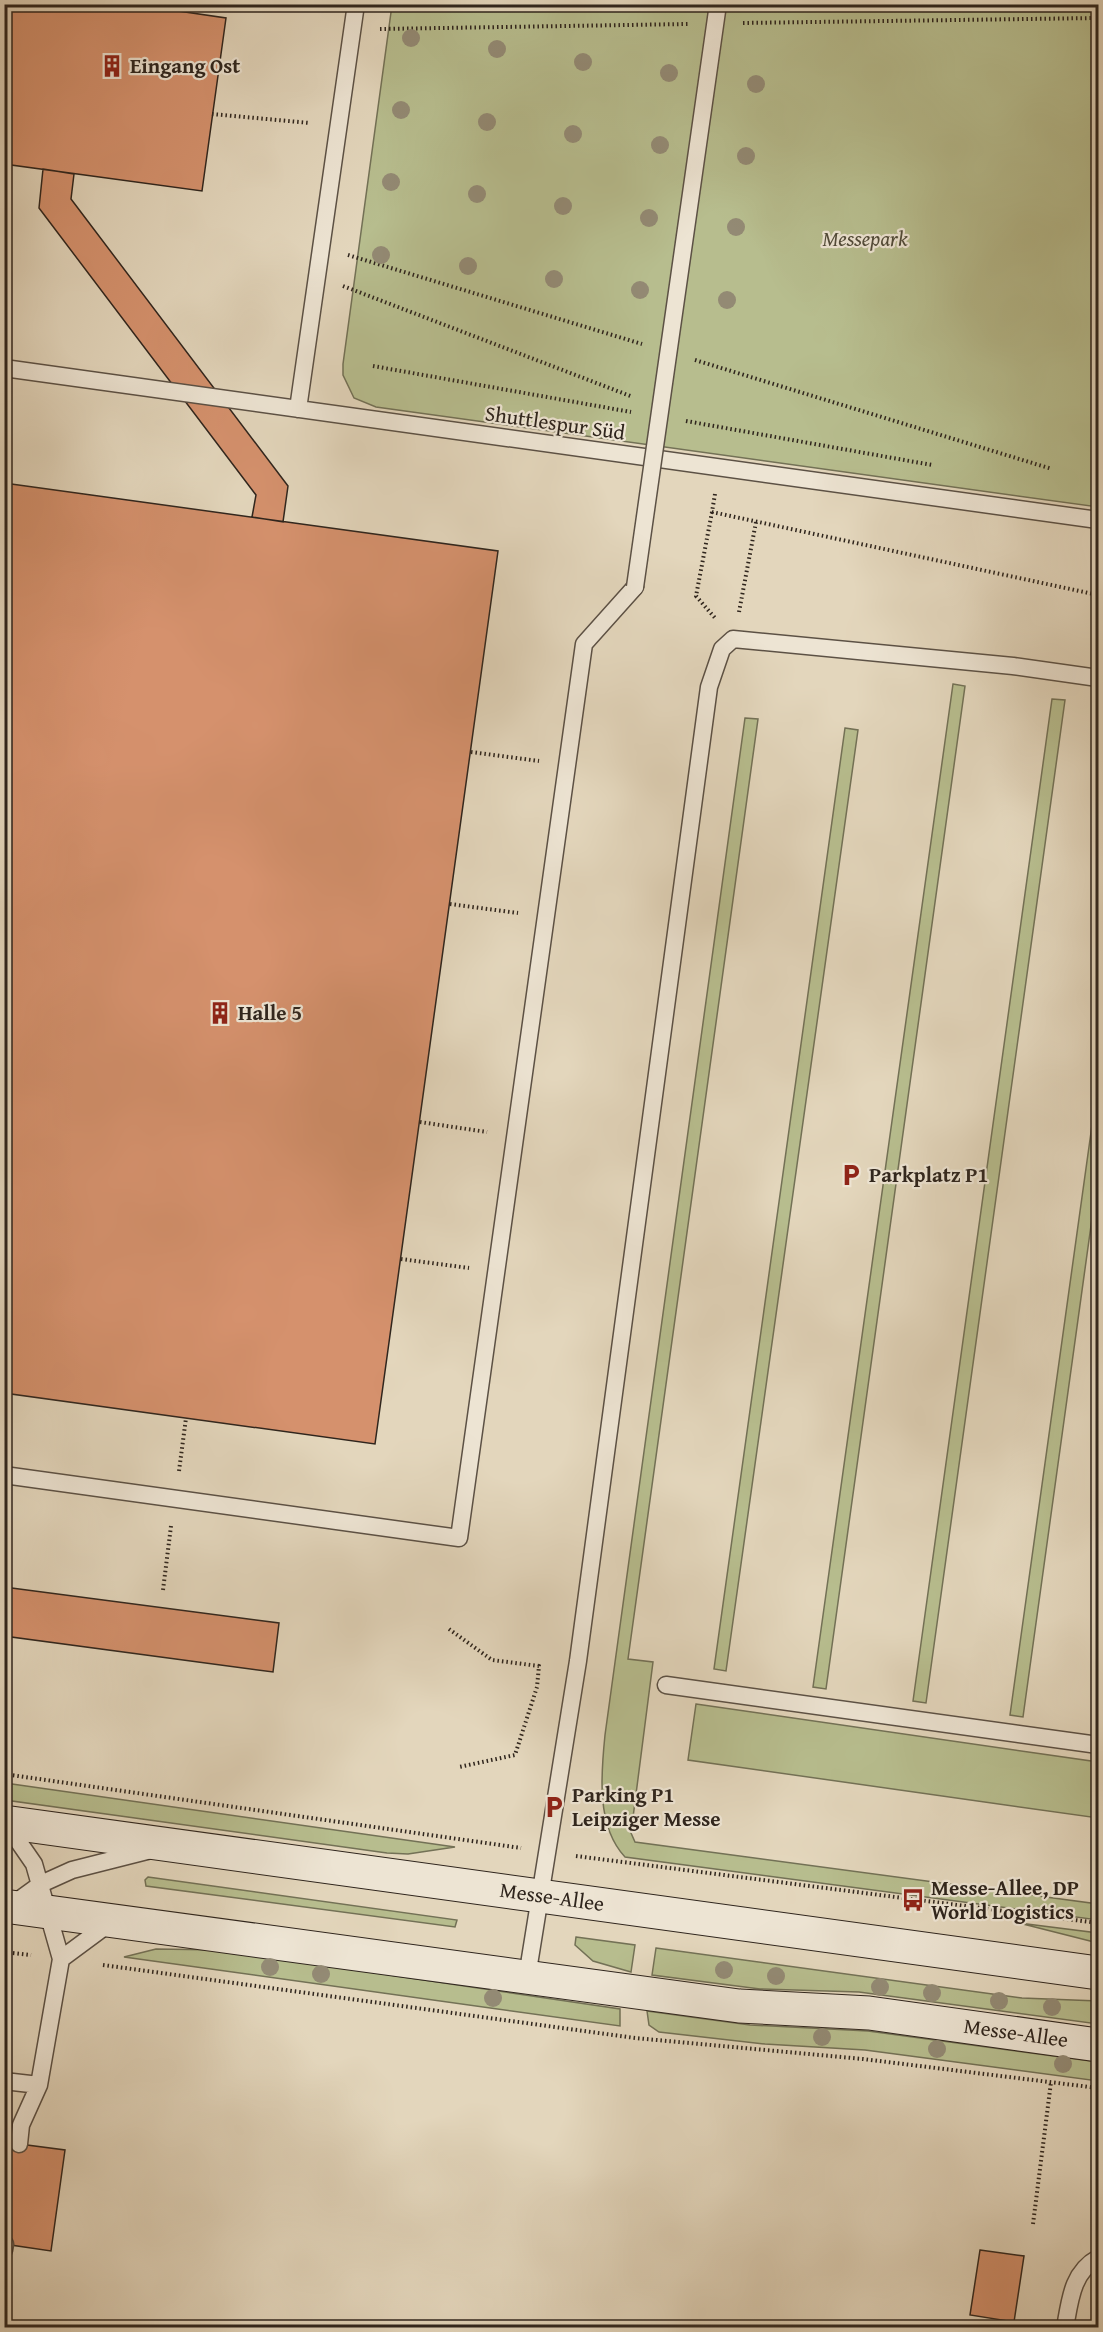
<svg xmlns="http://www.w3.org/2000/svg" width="1103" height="2332" viewBox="0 0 1103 2332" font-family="'Gentium Book Plus',serif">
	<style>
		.green { fill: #b7bd8e; stroke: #737156; stroke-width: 1.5 }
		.building { fill: #d5916d; stroke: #2f251d; stroke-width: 1.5 }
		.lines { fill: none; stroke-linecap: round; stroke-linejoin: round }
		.lane-casing { stroke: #5c5145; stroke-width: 19 }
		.secondary-casing { stroke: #2f251d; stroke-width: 35 }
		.path { stroke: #2f251d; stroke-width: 4; stroke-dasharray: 1.5 3; stroke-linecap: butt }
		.lane { stroke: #ede4d3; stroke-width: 16 }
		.secondary { stroke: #ede4d3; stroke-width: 33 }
		.lane-bridge-casing { stroke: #5c5145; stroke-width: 19; stroke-linecap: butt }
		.lane-bridge { stroke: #ede4d3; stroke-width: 16 }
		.tree { fill: #938a74 }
		.labels { text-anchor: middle; stroke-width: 4.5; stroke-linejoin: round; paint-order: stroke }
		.poi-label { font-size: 21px; font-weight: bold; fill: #2f251d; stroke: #ede4d3; text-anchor: start }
		.park-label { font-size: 21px; font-style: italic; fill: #514b39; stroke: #ede4d3 }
		.street-label { font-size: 21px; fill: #2f251d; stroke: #ede4d3 }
	</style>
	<rect width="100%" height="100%" fill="#e3d6bc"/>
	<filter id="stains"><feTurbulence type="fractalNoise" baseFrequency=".00333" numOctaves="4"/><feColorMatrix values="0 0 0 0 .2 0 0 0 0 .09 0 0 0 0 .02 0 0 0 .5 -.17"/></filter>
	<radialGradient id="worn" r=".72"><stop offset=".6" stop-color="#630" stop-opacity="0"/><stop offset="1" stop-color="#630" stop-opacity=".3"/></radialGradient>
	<path class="green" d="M392,5h706v502l-722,-100 -22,-9 -11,-23v-11z
		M953,684l12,2 -139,1003 -13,-2z
		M1052,699l13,1 -139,1003 -13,-2z
		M745,718l13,1 -130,940 25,3 -22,171 4,9 463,62v16l-473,-63c-29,-31 -24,-83 -20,-122z
		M845,728l13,2 -132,941 -12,-2z
		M1098,1082v93l-75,542 -13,-2z
		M696,1704l402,58v56l-410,-58z
		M5,1783l450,64 -47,7 -21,-1 -382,-53z
		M148,1877l309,43 -2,7 -309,-41 -1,-6z
		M1019,1923l79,10v10z
		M576,1937l59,8 -4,27 -38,-11 -18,-16z
		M656,1948l366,50 76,3v23l-239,-32 -99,-3 -108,-14z
		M156,1949l65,1 399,59v17l-496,-69z
		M647,2011l103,14 118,6 230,31v19l-233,-31 -100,-6 -106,-12 -10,-7z"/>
	<path class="building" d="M4,4h126l96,14 -24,173 -198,-27z
		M43,169l31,5 -3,25 217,287 -5,36 -31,-5 4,-22 -217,-287z
		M4,483l494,68 -123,893 -371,-51z
		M4,1587l275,36 -6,49 -269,-36z
		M4,2142l61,8 -14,101 -47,-7z
		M980,2250l44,6 -10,66 -44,-7z"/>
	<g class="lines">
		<g class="lane-casing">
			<path id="lane" d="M4,368l1094,152
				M298,409l58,-405
				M4,1475l455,63 125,-894 51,-57
				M666,1685l432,60
				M5,1822l29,42 27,95 -22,126 -18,40 -2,19
				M12,1905l29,-21 31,-14 79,-20
				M61,1959l50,-37
				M527,1977l51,-316 131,-974 13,-38 11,-10 280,27 85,12
				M4,2081l35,4
				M4,2250l1,-6
				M1065,2328c5,-28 7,-56 33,-70"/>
		</g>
		<g class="secondary-casing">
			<path id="secondary" d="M4,1822l1094,151
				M4,1906l735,100 130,7 229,32"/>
		</g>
		<path class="path" d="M743,23l355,-5
			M380,29l308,-5
			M212,114l98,9
			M348,255l294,89
			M343,286l290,111
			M695,360l357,109
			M373,366l258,46
			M686,421l246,44
			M715,494l-3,18 386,83
			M712,512l-16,84 19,22
			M739,612l17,-90
			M471,752l68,9
			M450,904l68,9
			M420,1122l67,10
			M401,1259l68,9
			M179,1471l7,-53
			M163,1590l8,-64
			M449,1629l43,31 47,6 -2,21 -22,68 -56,12
			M4,1774l517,74
			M576,1856l522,67
			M4,1952l27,3
			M103,1965l532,73 228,21 235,29
			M1033,2224l18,-142"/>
		<use href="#lane" class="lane"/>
		<use href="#secondary" class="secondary"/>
		<g class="lane-bridge-casing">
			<path id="lane-bridge" d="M635,587l83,-583"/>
		</g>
		<use href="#lane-bridge" class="lane-bridge"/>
	</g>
	<g class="tree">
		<circle cx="411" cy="38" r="9"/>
		<circle cx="497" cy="49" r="9"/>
		<circle cx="583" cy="62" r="9"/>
		<circle cx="669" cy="73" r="9"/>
		<circle cx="756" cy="84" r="9"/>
		<circle cx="401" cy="110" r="9"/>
		<circle cx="487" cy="122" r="9"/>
		<circle cx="573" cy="134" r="9"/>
		<circle cx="660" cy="145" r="9"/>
		<circle cx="746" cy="156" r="9"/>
		<circle cx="391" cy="182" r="9"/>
		<circle cx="477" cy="194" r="9"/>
		<circle cx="563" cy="206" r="9"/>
		<circle cx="649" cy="218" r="9"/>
		<circle cx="736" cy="227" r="9"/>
		<circle cx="381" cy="255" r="9"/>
		<circle cx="468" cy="266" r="9"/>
		<circle cx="554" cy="279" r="9"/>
		<circle cx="640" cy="290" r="9"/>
		<circle cx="727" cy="300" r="9"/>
		<circle cx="270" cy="1967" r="9"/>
		<circle cx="724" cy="1970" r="9"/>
		<circle cx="321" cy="1974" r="9"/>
		<circle cx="776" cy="1976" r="9"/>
		<circle cx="880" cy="1987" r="9"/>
		<circle cx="932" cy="1993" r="9"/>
		<circle cx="493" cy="1998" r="9"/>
		<circle cx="999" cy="2001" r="9"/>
		<circle cx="1052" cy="2007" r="9"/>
		<circle cx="822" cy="2037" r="9"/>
		<circle cx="937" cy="2049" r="9"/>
		<circle cx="1063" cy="2064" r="9"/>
	</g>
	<defs>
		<g id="building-bare" transform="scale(1.8)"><path d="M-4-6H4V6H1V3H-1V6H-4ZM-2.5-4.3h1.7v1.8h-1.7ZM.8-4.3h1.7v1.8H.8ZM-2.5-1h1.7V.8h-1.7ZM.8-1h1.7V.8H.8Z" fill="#8f2418" stroke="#ede4d3" stroke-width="2.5" paint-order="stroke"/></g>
		<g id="parking-bare" transform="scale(1.8)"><path d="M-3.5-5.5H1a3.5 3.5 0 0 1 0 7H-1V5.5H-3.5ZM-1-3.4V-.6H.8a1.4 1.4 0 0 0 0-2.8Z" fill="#8f2418" stroke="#ede4d3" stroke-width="2.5" paint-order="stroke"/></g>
		<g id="bus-bare" transform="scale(1.8)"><path d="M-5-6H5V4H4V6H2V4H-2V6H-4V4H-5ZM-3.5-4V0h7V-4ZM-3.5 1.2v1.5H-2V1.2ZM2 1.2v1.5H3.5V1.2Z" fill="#8f2418" stroke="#ede4d3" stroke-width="2.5" paint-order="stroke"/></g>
	</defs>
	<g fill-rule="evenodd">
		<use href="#building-bare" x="112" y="66"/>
		<use href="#building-bare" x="220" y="1013"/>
		<use href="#parking-bare" x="851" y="1175"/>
		<use href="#parking-bare" x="554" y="1807"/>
		<use href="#bus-bare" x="913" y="1900"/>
	</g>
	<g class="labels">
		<g class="poi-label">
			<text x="130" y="73">Eingang Ost</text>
			<text x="238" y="1020">Halle 5</text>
			<text x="869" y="1182">Parkplatz P1</text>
			<text x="572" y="1802">Parking P1<tspan x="572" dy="24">Leipziger Messe</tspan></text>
			<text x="931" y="1895">Messe-Allee, DP<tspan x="931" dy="24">World Logistics</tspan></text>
		</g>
		<g class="park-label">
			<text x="865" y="246">Messepark</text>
		</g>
		<g class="street-label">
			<text transform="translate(555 423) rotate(8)" y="7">Shuttlespur Süd</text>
			<text transform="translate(552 1897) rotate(8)" y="7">Messe-Allee</text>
			<text transform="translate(1016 2033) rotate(8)" y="7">Messe-Allee</text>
		</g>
	</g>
	<rect width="1103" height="2332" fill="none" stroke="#e3d6bc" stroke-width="24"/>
	<rect x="6" y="6" width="1091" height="2320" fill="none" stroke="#2f251d" stroke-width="3"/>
	<rect x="12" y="12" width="1079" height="2308" fill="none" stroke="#2f251d" stroke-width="1.5"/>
	<rect width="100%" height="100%" filter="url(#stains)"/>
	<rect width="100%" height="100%" fill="url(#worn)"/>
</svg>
